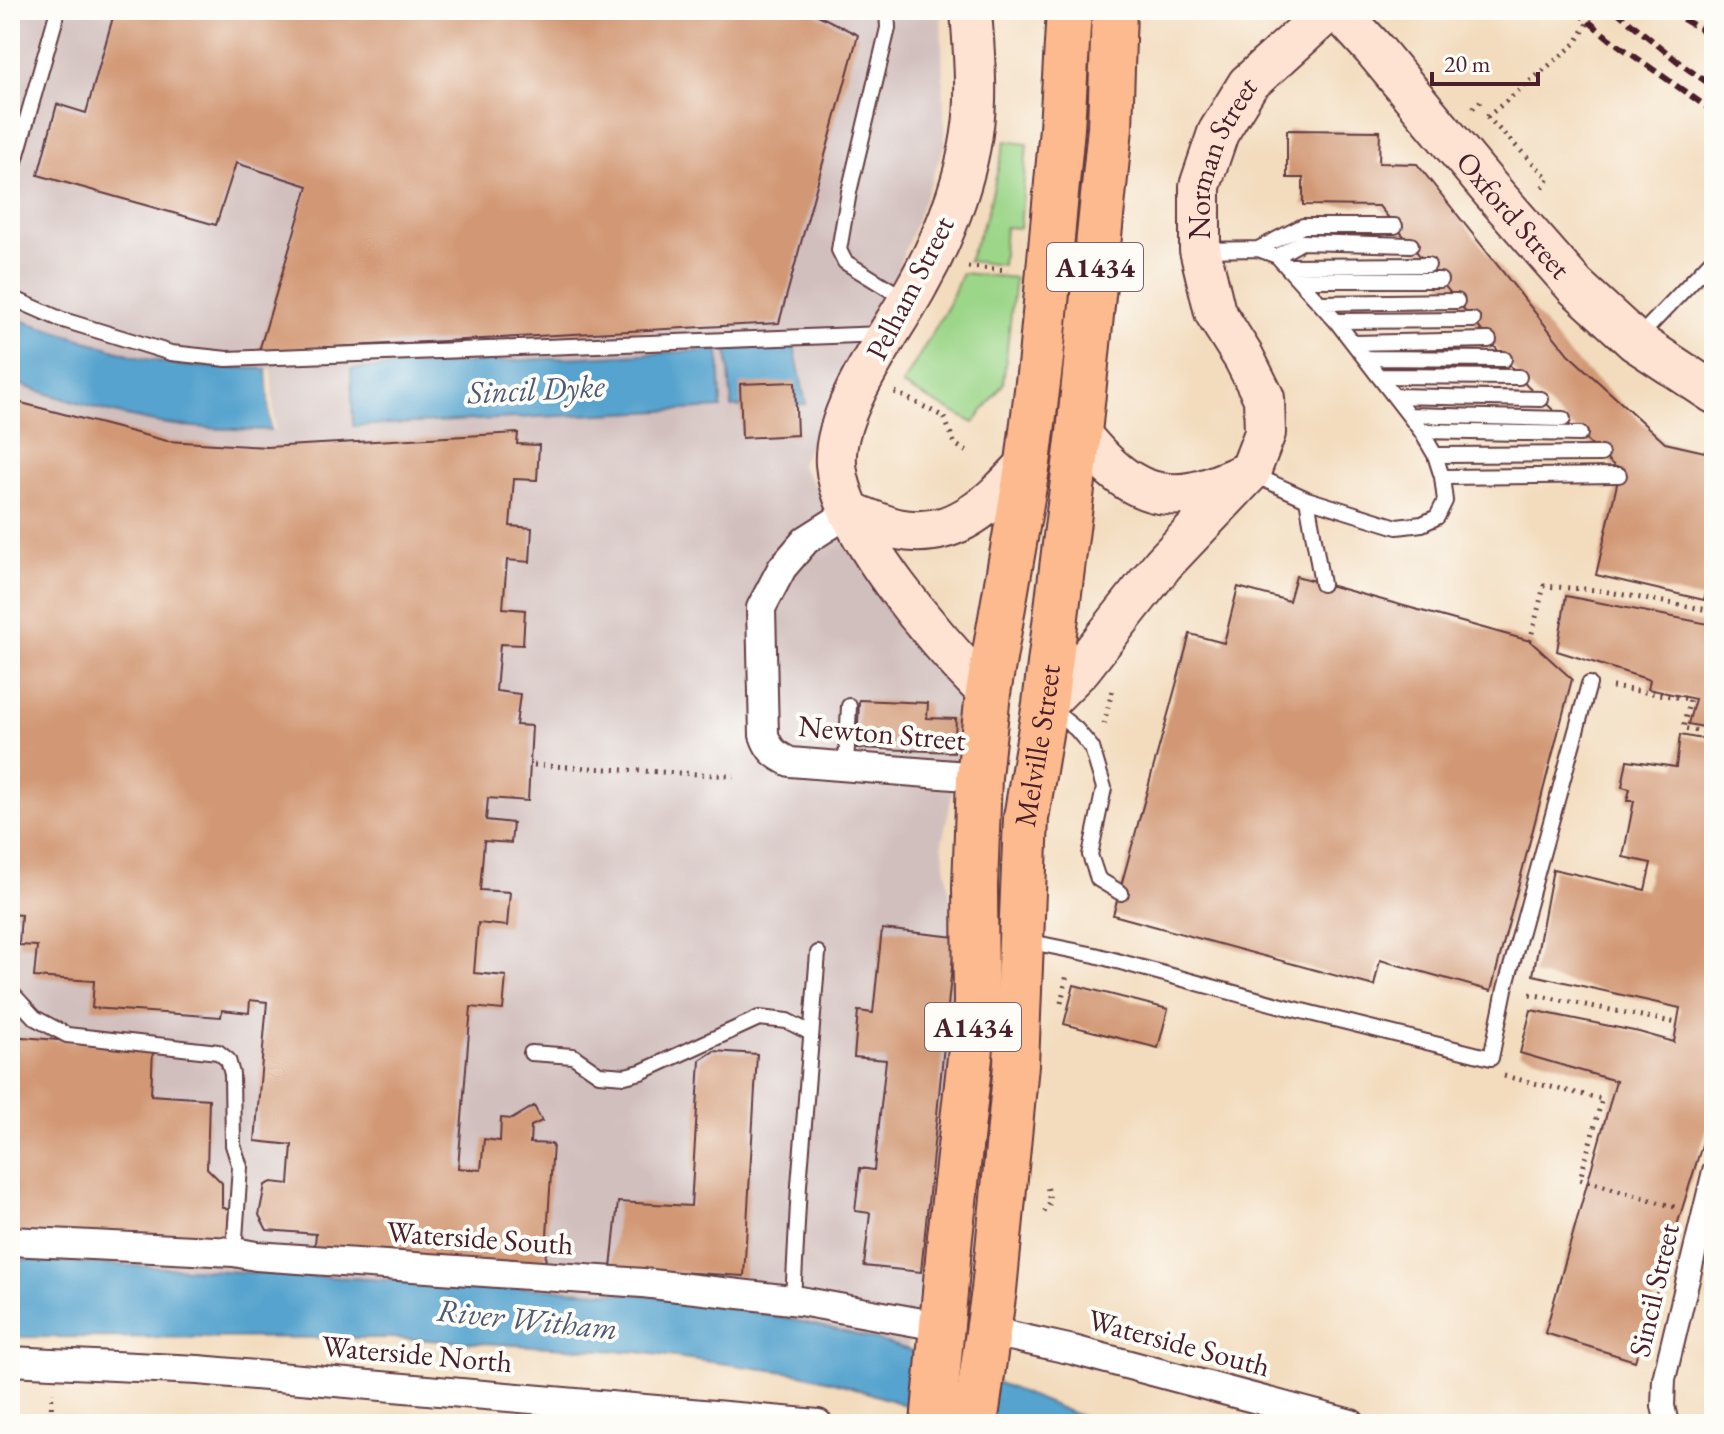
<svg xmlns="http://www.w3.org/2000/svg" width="1724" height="1434" viewBox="0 0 1724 1434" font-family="'EB Garamond',serif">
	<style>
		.industrial { fill: #d1bfbe }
		.green { fill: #9cd689; stroke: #737a5a; stroke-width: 2 }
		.water { fill: #54a3ce; stroke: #4f617c; stroke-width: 2 }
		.pier { fill: #f3dcbe }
		.building { fill: #d29875 }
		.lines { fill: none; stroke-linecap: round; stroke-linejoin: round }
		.service-casing { stroke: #633b41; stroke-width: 18 }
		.pedestrian-casing { stroke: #633b41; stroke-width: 26 }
		.minor-casing { stroke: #633b41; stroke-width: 32 }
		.secondary-casing { stroke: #633b41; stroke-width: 44 }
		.primary-casing { stroke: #633b41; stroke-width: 48 }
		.path { stroke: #633b41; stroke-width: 5; stroke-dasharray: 2 6; stroke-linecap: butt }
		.service { stroke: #fff; stroke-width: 14 }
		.pedestrian { stroke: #fff; stroke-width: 22 }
		.minor { stroke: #fff; stroke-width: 28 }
		.secondary { stroke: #fee3d2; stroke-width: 40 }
		.primary { stroke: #fcba8e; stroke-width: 44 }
		.rail { stroke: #4a1f2b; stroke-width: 6; stroke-dasharray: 12 6; stroke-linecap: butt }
		.path-bridge { stroke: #633b41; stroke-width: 5; stroke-dasharray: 2 6; stroke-linecap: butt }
		.labels { text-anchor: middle; stroke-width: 8; stroke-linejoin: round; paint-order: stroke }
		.shield { fill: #fdfcf7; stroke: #806168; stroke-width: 2 }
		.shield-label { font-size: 28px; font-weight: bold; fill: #4a1f2b }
		.street-label { font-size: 30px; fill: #4a1f2b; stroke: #fdfcf7 }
		.water-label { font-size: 32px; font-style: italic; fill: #4e5a74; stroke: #fdfcf7 }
	</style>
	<rect width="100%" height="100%" fill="#fdfcf7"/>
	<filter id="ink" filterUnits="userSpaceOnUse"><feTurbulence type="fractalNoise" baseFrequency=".0125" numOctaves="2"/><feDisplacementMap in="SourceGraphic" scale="16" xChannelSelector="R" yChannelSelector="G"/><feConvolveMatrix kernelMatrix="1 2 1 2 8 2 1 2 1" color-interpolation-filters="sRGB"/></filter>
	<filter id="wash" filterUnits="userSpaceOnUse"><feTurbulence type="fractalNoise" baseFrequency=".006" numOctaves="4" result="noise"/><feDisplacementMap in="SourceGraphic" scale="32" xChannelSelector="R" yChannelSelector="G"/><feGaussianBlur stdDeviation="1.8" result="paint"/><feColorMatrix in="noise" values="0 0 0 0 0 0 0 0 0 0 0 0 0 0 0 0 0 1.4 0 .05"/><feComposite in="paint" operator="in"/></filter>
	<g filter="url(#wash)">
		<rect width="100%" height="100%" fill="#f3dcbe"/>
		<path class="industrial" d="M10,10h931l4,134 -57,151 -88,170 163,226 3,36 -24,116 23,154 -20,179 -38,173 -114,-29 -156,-26 -627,-35z"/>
		<path class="green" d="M1005,141l22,3 -7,84 -15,-1 -3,38 -34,-4 19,-47z
			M962,273l53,5 -12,106 -29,39 -72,-38 45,-77z"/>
		<path class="water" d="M10,317l131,41 40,8 86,3 4,61c-37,-1 -74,-1 -111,-7 -50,-9 -102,-25 -150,-42z
			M794,346l12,58 -74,3 -5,-58z
			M719,350l2,58 -368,18 -2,-57z
			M10,1259l627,35c91,12 182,28 269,55 66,21 130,50 194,75h-138l-120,-40 -41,-10 -163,-22 -247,-14 -381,-1z"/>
		<path class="pier" d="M267,369h4l4,61h-4z"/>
		<g id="blocks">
			<path class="building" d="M115,10h693l50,25 -79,288 -520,28 49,-165 -72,-23 -20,62 -178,-50 19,-71 29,9z
				M1287,130l93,1 -1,32 38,1 151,190 97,89 49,11v104l-10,42 -108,-25 24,-104 -93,-85 -148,-180 -76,-1v-27h-16z
				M795,382l2,53 -55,3 -2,-54z
				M10,400l157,41 100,6 251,-14 -1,11 22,1 -2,35 -23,-1 -4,47 22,2 -2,34 -23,-2 -4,48 22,2 -2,35 -23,-1 -4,47 24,3 -4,31 16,1 -4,75 -40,-3 -2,22 27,3 -2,20 -27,-2 -4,49 30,2 -3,34 -29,-3 -4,50 32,3 -3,34 -32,-3 -13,161 23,2 3,-31 16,2 1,-23 11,1 22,-13 8,15 -11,5 -1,17 23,1 -8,122 -231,-13 2,-19 -49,-4 -8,-15 6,-30 7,-3 17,2 3,-39 -37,-4 12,-139 -17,-2 -1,13 -27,-3 -1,7 -129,-9 2,-27 -60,-4 3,-31 -18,-1 2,-30 -11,-1z
				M1296,576l234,65 42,38 -81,312 -111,-31 -6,26 -261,-71 77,-281 34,9 14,-56 51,14z
				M1566,596l148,29v104l-26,-5 7,-25 -47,-10 2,-9 -93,-29z
				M859,700l69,3 -1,15 29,1 -2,33 -97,-4z
				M1680,735l34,6v365l-79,255 -90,-28 71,-252 -96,-28 11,-43 108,22 35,10 6,-34 -147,-33 20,-106 92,21 6,-27 -28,-6 11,-56h-7l3,-12 -8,-2 5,-27 49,7z
				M882,929l73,8 -34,335 -57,-6 6,-53 -15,-2 5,-43 14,2 12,-110 -32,-3 4,-46 15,2z
				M1074,985l94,24 -10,39 -94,-24z
				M10,1036l143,12 -2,47 58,4 -2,69 15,15v24l7,3 -2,32 -217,-11z
				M714,1051l43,3 -13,222 -133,-8 7,-66 73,4 9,-146z
				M1712,1385h2v27l-6,-1z"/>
		</g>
	</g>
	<g filter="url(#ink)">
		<use href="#blocks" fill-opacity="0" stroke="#633b41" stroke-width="2"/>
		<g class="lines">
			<g class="service-casing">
				<path id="service" d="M887,10l1,18 -39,164 -10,58 6,12 62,38
					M10,179l48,-169
					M1258,249l45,-23h92
					M1202,250l56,-1 19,7 59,65 85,110 14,24 7,22 3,24 -8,16 -15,7 -25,3 -90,-28 -57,-26
					M1277,256l25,-14 109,3
					M1287,266l141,-1
					M1300,280h140
					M10,297l50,22 111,34 56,6 656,-25
					M1320,303l137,-2
					M1336,321l137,-1
					M1637,339l77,-81
					M1353,343l136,-3
					M1365,358l139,1
					M1381,376l138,1
					M1395,396l146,3
					M1410,415l153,4
					M1421,431l159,3
					M1435,455l166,-1
					M1442,477l177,-2
					M1307,499l15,85
					M1051,709l25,20 16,19 12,40 -14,67 8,24 23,14
					M846,765l3,-59
					M1026,941l69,14 191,52 205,51 14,-69 84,-305
					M10,991l25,27 32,17 151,17 10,8 4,14 1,71 7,22 -6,85
					M531,1053l42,3 26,18 26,2 16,-4 118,-54 28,3 24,12
					M793,1300l6,-115 19,-232"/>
			</g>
			<g class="pedestrian-casing">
				<path id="pedestrian" d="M1667,1424l-4,-18 1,-27 50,-208"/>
			</g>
			<g class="minor-casing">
				<path id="minor" d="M850,512l-44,28 -24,28 -21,40 3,127c5,15 11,20 26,27l189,15
					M10,1241l224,11 22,4 387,27 157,18 144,26
					M988,1331l85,19 278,74
					M10,1361l188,9 620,54"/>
			</g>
			<g class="secondary-casing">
				<g id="secondary">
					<path d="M971,10c2,30 5,60 4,91 -2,61 -27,130 -57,183 -25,47 -86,126 -82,180 5,69 104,180 152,229"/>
					<path id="s1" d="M1338,10l35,38 117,141 85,97 60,55 79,52"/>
					<path d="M1079,433c30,37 64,71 116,59 16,-3 32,-11 47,-17"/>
					<path d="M850,512c15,6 31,13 47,17 59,12 94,-26 131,-66"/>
					<path id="s2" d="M1045,704l36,-36 82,-104 87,-92 15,-39 -1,-35 -20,-40 -29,-46 -15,-62v-64l18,-53 30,-49 82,-74"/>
				</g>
			</g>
			<g class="primary-casing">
				<g id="primary">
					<path d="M933,1424l17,-187 26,-233 -1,-117 4,-110 9,-84 40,-230 13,-105 21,-230 7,-118"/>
					<path id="s3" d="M975,1424l19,-134 22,-225 10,-247 19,-114 34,-271 31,-305 4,-118"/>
				</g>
			</g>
			<path class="path" d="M1473,108l11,-10
				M1487,117l62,62 -8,10
				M968,267l40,3
				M895,392l49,25 11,27 15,10
				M1530,641l14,-55 53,4 117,21
				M1612,687l78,12 -7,29 31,6
				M1104,724l8,-33
				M534,765l200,11
				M1530,994l147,29
				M1061,1003l6,-29
				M1504,1076l98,23 -22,80 98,29
				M1044,1212l6,-9 -3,-19
				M51,1416l1,-24"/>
			<use href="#service" class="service"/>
			<use href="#pedestrian" class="pedestrian"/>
			<use href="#minor" class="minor"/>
			<use href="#secondary" class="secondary"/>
			<use href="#primary" class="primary"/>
			<path class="rail" d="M1575,10l36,30 103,72
				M1615,10l67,55 32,22
				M1667,10l47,27"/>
			<path class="path-bridge" d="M1487,117l89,-74 19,-33"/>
		</g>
	</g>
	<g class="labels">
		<g class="shield">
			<rect x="1047" y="243" width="96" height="48" rx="6"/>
			<rect x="925" y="1003" width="96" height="48" rx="6"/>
		</g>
		<g class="shield-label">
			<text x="1095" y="277">A1434</text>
			<text x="973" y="1037">A1434</text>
		</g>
		<g class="street-label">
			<text dy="10" stroke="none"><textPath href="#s2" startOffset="646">Norman Street</textPath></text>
			<text dy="10" stroke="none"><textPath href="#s1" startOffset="270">Oxford Street</textPath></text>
			<text transform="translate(910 288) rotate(-63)" y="10">Pelham Street</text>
			<text transform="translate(882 733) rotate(5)" y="10">Newton Street</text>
			<text dy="10" stroke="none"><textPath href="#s3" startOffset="682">Melville Street</textPath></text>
			<text transform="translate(480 1238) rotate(4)" y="10">Waterside South</text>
			<text transform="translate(1654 1290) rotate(-77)" y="10">Sincil Street</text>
			<text transform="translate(1179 1343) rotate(15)" y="10">Waterside South</text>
			<text transform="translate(417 1354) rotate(5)" y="10">Waterside North</text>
		</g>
		<g class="water-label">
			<text transform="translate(536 389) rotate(-3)" y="11">Sincil Dyke</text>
			<text transform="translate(527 1319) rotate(6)" y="11">River Witham</text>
		</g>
	</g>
	<rect width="1724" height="1434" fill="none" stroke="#fdfcf7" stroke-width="40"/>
	<path d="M1432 72v12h106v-12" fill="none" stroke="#4a1f2b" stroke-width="4"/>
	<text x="1444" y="72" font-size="24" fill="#4a1f2b" stroke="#fdfcf7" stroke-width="6" paint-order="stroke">20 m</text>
</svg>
